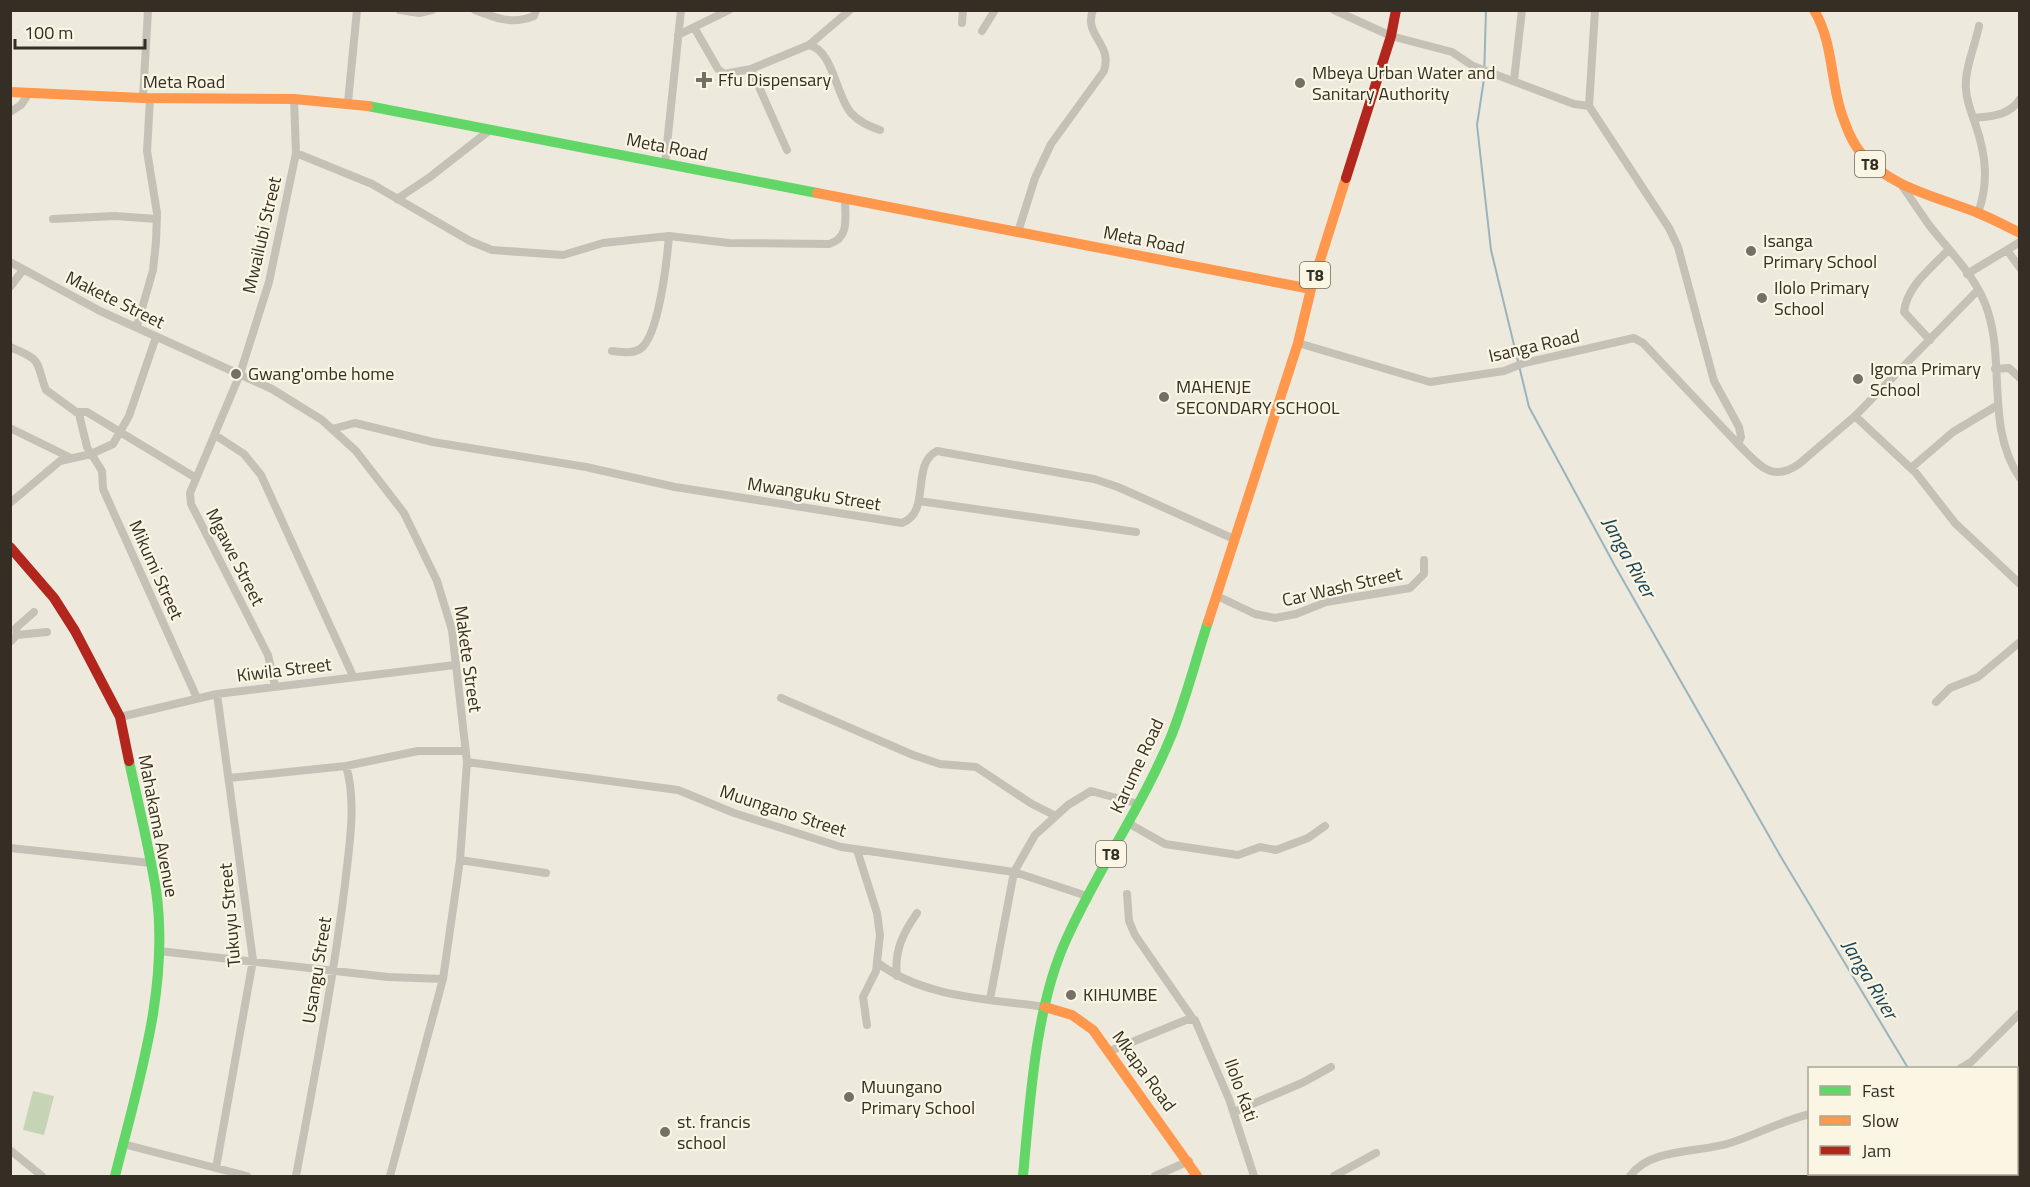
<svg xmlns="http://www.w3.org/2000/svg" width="2030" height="1187" viewBox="0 0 2030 1187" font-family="'Titillium Web',sans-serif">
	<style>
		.green { fill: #c6d4b6 }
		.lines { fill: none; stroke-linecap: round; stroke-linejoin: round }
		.stream { stroke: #98b4be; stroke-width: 2 }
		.street { stroke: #c5c1b6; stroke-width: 8 }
		.fast { stroke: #63d668; stroke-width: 10 }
		.slow { stroke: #ff974d; stroke-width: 10 }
		.jam { stroke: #b3261e; stroke-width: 10 }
		.poi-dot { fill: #756f65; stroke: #faf6e3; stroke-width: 2 }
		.labels { text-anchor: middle; stroke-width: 4.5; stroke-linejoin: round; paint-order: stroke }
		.shield { fill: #faf6e3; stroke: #706a5e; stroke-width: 1.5 }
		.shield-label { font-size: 16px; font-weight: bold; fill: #352e25 }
		.poi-label { font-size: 18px; fill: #352e25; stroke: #faf6e3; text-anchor: start }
		.street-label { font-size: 18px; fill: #352e25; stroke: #faf6e3 }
		.water-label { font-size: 20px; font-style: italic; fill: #184359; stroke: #faf6e3 }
	</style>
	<rect width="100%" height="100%" fill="#ede9dc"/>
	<path class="green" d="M33,1091l21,5 -10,39 -21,-5z"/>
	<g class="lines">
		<path class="stream" d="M1486,10l-2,69 -7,46 14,125 38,157 86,159 166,291 127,211
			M2016,1161l4,1
			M1932,1174l1,2"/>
		<path class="street" d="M400,10l19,3 13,-3
			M475,10c20,8 37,15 59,6l2,-6
			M1334,10l57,26 61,16 21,14 101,38 15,2
			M1595,10l-6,96 80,122 9,19 36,134 25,46 2,10 -3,7c20,19 32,40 61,20l56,-48 123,-126
			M962,23l1,-13
			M695,29l23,40 6,5 27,-5 58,-24c24,5 27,51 42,68 8,9 18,13 29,17
			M982,31l13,-21
			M678,35l51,-25
			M809,45l41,-35
			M751,69l36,81
			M1514,80l8,-70
			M143,98l5,-88
			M348,102l9,-92
			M10,112l11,-7 8,-12
			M1973,118c19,-2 36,-2 47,-19
			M296,153l76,31 98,57 22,9 71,5 40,-12 66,-7 60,7 100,1c21,-6 16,-27 16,-45
			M665,164l16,-154
			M1903,187c8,12 17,25 26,38 21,27 49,53 59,87 17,53 -2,117 32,166
			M397,199l33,-22 60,-47
			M1978,213c11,-30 8,-57 -2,-87 -4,-12 -9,-23 -10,-36 -2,-20 9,-44 13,-64
			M53,219l62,-3 42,3
			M1018,232l17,-54 16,-34 53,-73c9,-28 -21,-35 -11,-61
			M2007,250l13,18
			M10,262l90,49 172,78 50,31 34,31 48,62 33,68 15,49 15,132 -7,98 -17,119 -53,197
			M1967,274l53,-32
			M10,287l13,-17
			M137,326l16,-56 3,-28 1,-29 -10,-62 3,-52
			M1930,340l-26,-28c3,-27 28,-44 45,-63
			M1298,343l132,39 74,-11 20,-8 110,-25 9,5 95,101
			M10,347c34,14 25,14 36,43l33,24 8,33 15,24 1,18 94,209
			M612,351c9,1 20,3 28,-2 19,-12 27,-90 29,-113
			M1995,369l14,-1 11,10
			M76,412h11l109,66
			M1855,416l61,57 39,50 65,61
			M10,428l61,30
			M332,429l23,-6 78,19 153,25 89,20 227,36c30,-11 8,-59 35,-72l157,28 24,8 116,52
			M215,435l29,19 17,21 92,201
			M1911,468l42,-36 45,-27
			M919,501l217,31
			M10,503l50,-42 31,-7 22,-10 16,-28 27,-79
			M1217,596l38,18 20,4 21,-4 30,-12 84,-14 14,-14v-14
			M17,635l30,-3
			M10,642l7,-7 -1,-7 18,-16
			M275,686l-7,-31 -77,-151 -1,-11 50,-119 29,-92 27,-129 -2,-54
			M781,698l132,57 27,9 36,3 56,37 24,12
			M1936,702l14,-14 28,-11 42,-35
			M120,717l97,-23 238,-29
			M467,762l211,28 56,23 107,34 173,25 73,24
			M229,778l117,-12 72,-15h47
			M1128,823l37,21 73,11 22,-8 16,3 32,-12 17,-12
			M10,848l141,15
			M857,850l20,63 3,22 -4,36 -13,26 4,28
			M460,860l86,13
			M1127,894l2,27 6,14 58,84
			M159,951l229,26 55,2
			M878,963c46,35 112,36 167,44
			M897,976c-3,-25 6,-43 20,-63
			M990,999l24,-127 21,-37 33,-30 23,-14 48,13
			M1110,1051l76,-31h9l34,79 25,77
			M1961,1068l10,-6 49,-49
			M1234,1112l70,-30 27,-15
			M123,1144l124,32
			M10,1150l32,26
			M216,1168l37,-208 -36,-266
			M296,1176c18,-97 37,-193 49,-292 4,-37 12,-82 1,-118
			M1155,1176l34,-15
			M1334,1176l42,-23
			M1630,1176c21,-29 70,-23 100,-33 28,-9 51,-22 80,-29
			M1862,1176l2,-2"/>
		<path class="fast" d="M368,106l449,87
			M115,1176c23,-93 55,-189 41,-286 -7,-43 -18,-87 -27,-129
			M1023,1176c7,-74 12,-168 43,-236 31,-70 77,-134 106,-206 14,-36 24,-75 36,-112"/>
		<path class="slow" d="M1814,10c19,32 16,67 27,102 5,14 10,29 20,41 29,35 77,44 117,60 15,6 28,13 42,20
			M10,92l133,6 151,1 74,7
			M817,193l494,96
			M1208,622l90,-279 13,-54 35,-111
			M1045,1007l27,8 21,15 104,146"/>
		<path class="jam" d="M1346,178l45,-142 5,-26
			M10,547l44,51 21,33 45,86 9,44"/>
	</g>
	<g class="poi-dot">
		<path d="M701 71h6v6h6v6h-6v6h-6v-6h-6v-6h6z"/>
		<circle cx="1300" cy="83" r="6"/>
		<circle cx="1751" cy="251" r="6"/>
		<circle cx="1762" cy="298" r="6"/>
		<circle cx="236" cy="374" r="6"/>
		<circle cx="1858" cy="379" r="6"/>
		<circle cx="1164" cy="397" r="6"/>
		<circle cx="1071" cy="995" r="6"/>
		<circle cx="849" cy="1097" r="6"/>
		<circle cx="665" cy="1132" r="6"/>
	</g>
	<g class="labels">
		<g class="shield">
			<rect x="1855" y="151" width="30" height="26" rx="4.5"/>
			<rect x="1300" y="262" width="30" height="26" rx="4.5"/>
			<rect x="1096" y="841" width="30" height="26" rx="4.5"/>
		</g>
		<g class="shield-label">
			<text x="1870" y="170">T8</text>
			<text x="1315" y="281">T8</text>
			<text x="1111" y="860">T8</text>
		</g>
		<g class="poi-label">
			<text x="1312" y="79">Mbeya Urban Water and<tspan x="1312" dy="21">Sanitary Authority</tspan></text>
			<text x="718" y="86">Ffu Dispensary</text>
			<text x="1763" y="247">Isanga<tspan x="1763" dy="21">Primary School</tspan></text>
			<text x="1774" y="294">Ilolo Primary<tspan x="1774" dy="21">School</tspan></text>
			<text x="1870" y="375">Igoma Primary<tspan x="1870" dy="21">School</tspan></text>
			<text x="248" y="380">Gwang'ombe home</text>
			<text x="1176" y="393">MAHENJE<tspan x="1176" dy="21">SECONDARY SCHOOL</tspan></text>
			<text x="1083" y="1001">KIHUMBE</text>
			<text x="861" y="1093">Muungano<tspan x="861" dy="21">Primary School</tspan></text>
			<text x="677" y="1128">st. francis<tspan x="677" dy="21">school</tspan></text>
		</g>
		<g class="street-label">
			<text x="184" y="88">Meta Road</text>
			<text transform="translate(667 147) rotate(11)" y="6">Meta Road</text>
			<text transform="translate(262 235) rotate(-77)" y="6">Mwailubi Street</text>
			<text transform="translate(1144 240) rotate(11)" y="6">Meta Road</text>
			<text transform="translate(115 300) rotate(26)" y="6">Makete Street</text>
			<text transform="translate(1534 346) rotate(-13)" y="6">Isanga Road</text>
			<text transform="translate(814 494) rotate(9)" y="6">Mwanguku Street</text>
			<text transform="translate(235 557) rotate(63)" y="6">Mgawe Street</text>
			<text transform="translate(156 570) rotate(66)" y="6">Mikumi Street</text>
			<text transform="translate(1342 587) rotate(-13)" y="6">Car Wash Street</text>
			<text transform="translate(468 659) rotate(82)" y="6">Makete Street</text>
			<text transform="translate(284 670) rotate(-7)" y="6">Kiwila Street</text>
			<text transform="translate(1137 766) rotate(-65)" y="6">Karume Road</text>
			<text transform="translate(783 811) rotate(18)" y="6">Muungano Street</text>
			<text transform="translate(158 826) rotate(79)" y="6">Mahakama Avenue</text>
			<text transform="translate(230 915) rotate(-95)" y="6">Tukuyu Street</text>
			<text transform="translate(317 970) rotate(-81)" y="6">Usangu Street</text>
			<text transform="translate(1144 1071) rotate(54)" y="6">Mkapa Road</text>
			<text transform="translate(1241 1090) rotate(70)" y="6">Ilolo Kati</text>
		</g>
		<g class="water-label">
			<text transform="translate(1629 557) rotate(61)" y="7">Janga River</text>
			<text transform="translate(1870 979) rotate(59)" y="7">Janga River</text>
		</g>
	</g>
	<rect width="2030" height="1187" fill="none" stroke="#352e25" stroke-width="24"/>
	<rect x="1808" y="1067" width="210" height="108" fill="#faf6e3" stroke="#aba697" stroke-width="1.5"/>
	<rect x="1820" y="1086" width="30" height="9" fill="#63d668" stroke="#aba697" stroke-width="1.5"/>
	<text x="1862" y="1097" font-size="18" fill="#352e25">Fast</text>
	<rect x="1820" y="1116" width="30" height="9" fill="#ff974d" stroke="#aba697" stroke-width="1.5"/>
	<text x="1862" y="1127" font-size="18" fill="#352e25">Slow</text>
	<rect x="1820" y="1146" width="30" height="9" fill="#b3261e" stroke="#aba697" stroke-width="1.5"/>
	<text x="1862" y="1157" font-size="18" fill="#352e25">Jam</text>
	<path d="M15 39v9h130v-9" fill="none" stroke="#352e25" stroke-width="3"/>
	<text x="24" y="39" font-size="18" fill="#352e25" stroke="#faf6e3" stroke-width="4.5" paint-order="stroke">100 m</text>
</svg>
